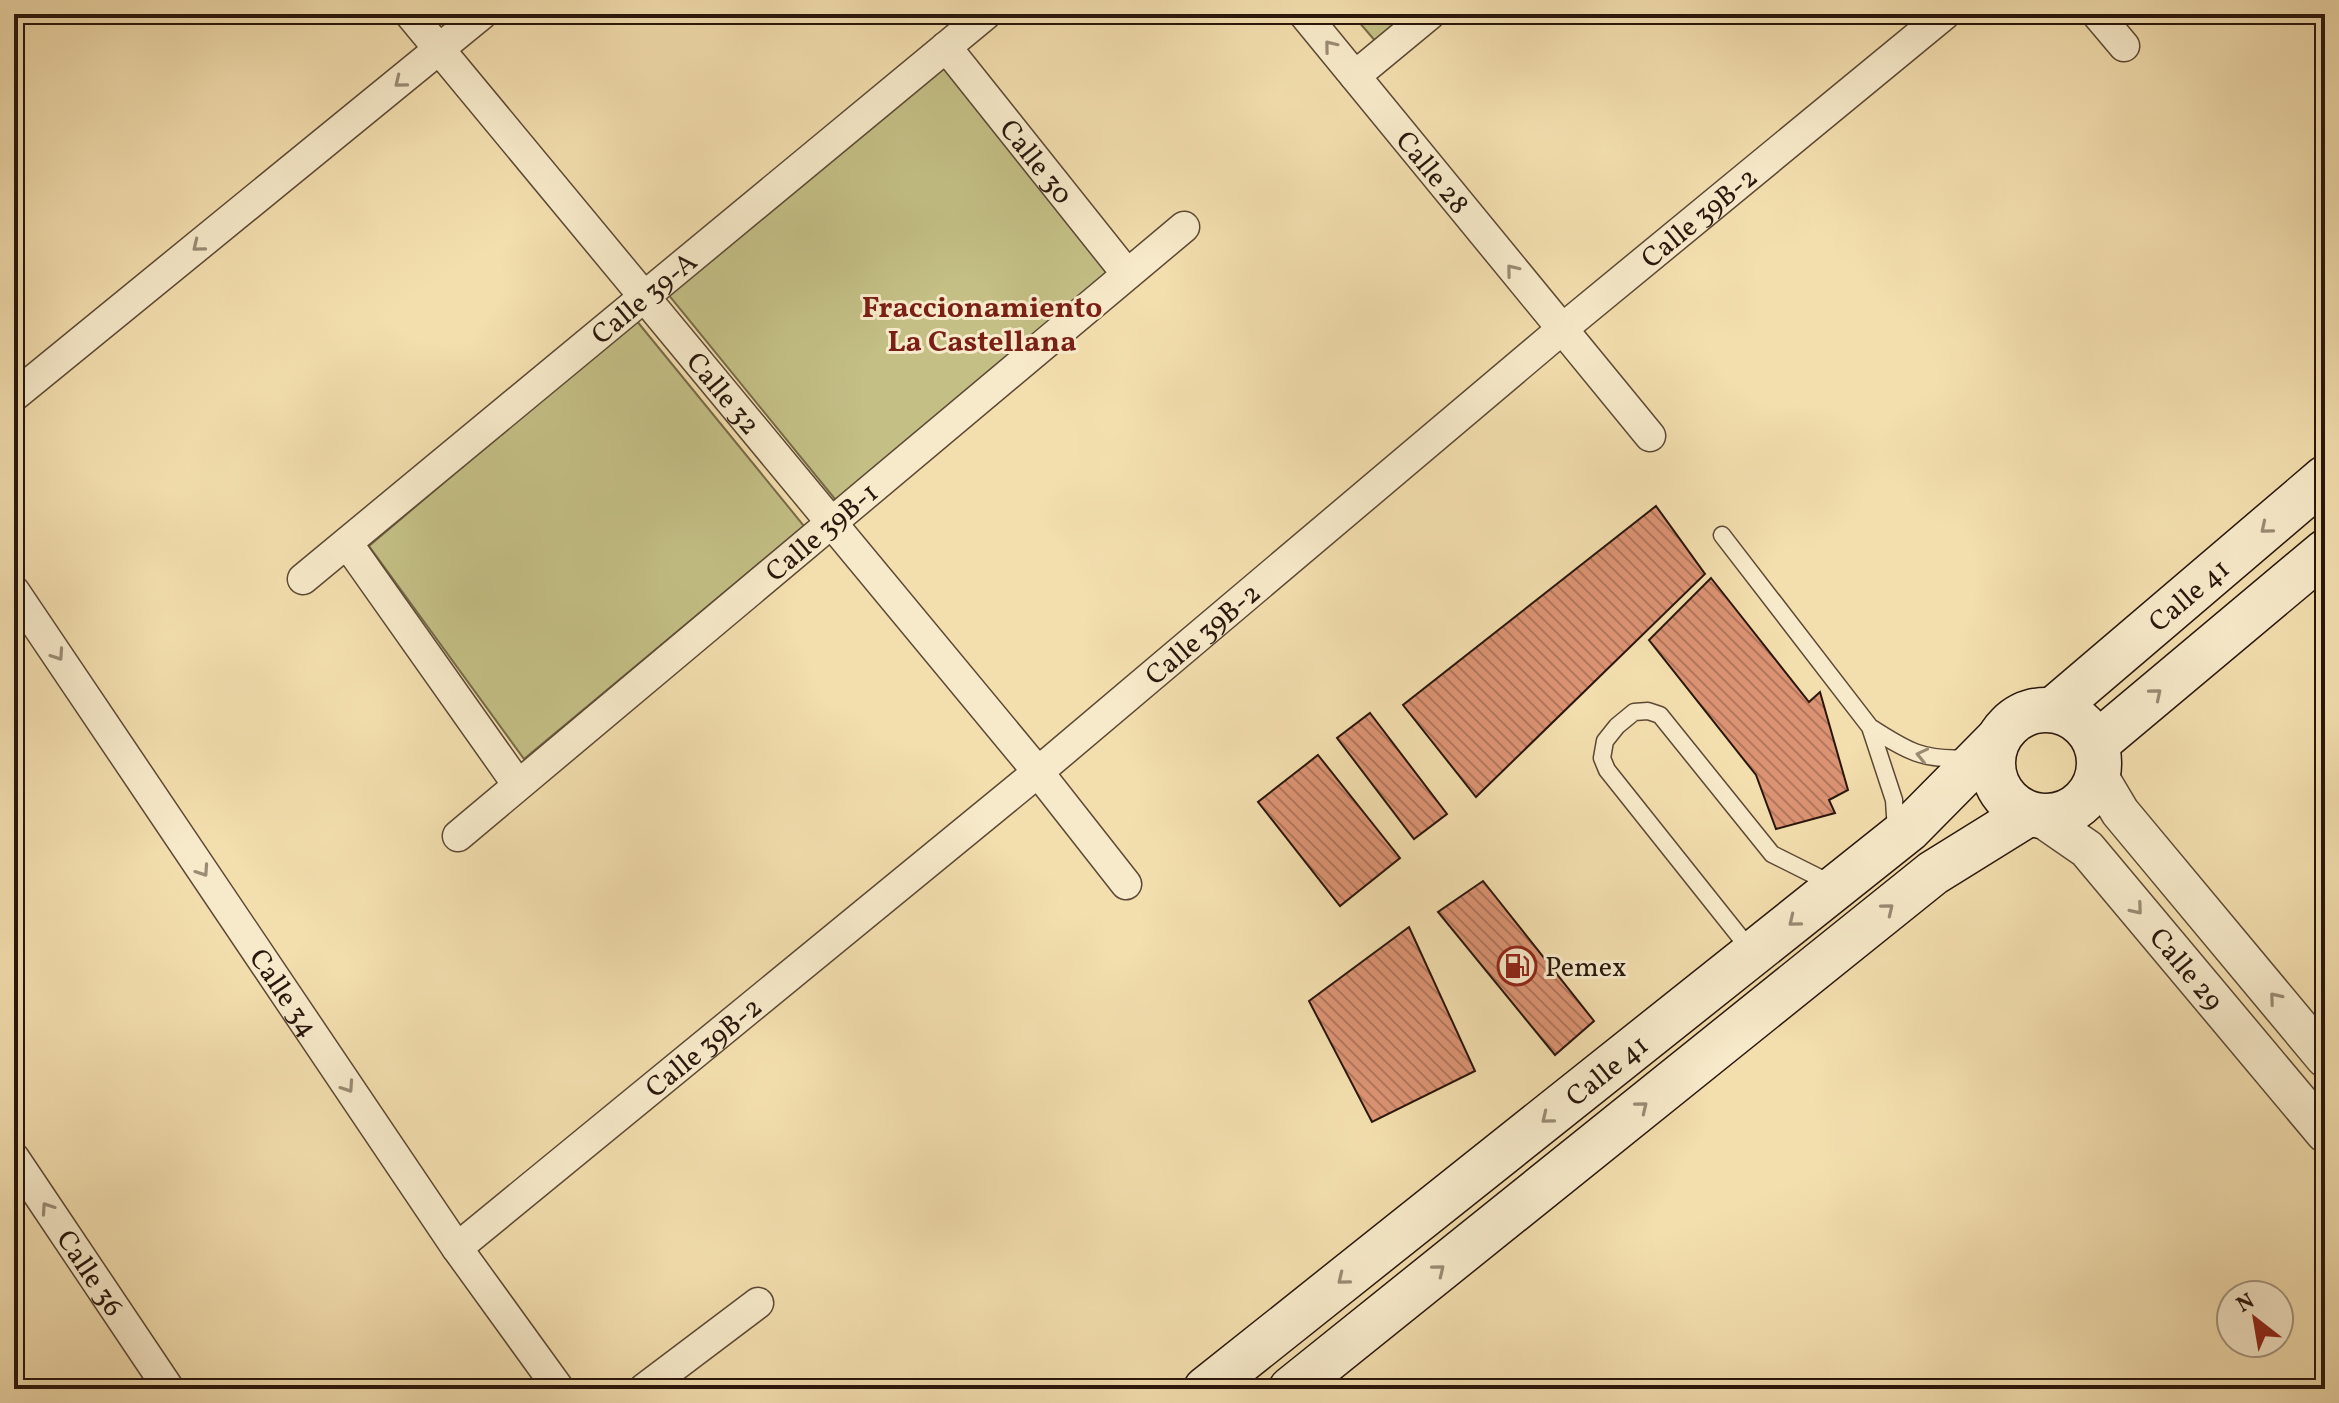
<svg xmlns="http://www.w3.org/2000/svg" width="2339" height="1403" viewBox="0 0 2339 1403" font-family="Vollkorn,serif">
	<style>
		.green { fill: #c3bf85; stroke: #766a48; stroke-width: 2 }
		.building { fill: url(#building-back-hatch); stroke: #29160c; stroke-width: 2 }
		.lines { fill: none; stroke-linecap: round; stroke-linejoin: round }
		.service-casing { stroke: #5c4834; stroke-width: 19 }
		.minor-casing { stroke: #5c4834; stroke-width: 33 }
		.tertiary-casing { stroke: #5c4834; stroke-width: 41 }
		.secondary-casing { stroke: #29160c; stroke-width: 47 }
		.service { stroke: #f7eaca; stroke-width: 16 }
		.minor { stroke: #f7eaca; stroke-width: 30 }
		.tertiary { stroke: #f7eaca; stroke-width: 38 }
		.secondary { stroke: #f7eaca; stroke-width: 44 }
		.oneway { stroke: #9a8b74 }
		.labels { text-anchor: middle; stroke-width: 6; stroke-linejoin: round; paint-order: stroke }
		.street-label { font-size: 28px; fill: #29160c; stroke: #f7eaca }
		.poi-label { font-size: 28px; fill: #29160c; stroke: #f7eaca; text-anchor: start }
		.neighbourhood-label { font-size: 30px; font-weight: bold; fill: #7a1f14; stroke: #f7eaca }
	</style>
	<defs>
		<pattern id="building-back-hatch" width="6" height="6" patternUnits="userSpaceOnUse" patternTransform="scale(2)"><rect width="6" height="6" fill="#dc9373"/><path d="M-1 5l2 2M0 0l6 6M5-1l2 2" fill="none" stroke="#b2775d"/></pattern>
	</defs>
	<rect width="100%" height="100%" fill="#f3deae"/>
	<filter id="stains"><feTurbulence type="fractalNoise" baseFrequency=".0025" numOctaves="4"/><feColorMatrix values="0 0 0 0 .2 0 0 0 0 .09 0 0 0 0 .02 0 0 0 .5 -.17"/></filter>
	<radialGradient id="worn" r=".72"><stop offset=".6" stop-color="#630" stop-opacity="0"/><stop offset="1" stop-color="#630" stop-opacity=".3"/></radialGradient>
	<path class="green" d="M1352,14h58l-33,29z
		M943,65l170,215 -274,224 -172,-211z
		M636,320l168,206 -280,233 -155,-213z"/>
	<path class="building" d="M1656,506l49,68 -229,223 -73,-92z
		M1711,578l98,124 11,-10 28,98 -19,10 6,13 -59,16 -20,-54 -107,-135z
		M1370,713l77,101 -33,25 -77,-101z
		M1318,755l82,103 -60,48 -82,-104z
		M1483,881l111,140 -39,34 -117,-143z
		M1409,927l66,144 -103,51 -63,-121z"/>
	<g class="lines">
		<g class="service-casing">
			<path id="service" d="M1722,535l148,192 24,73 2,31
				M1870,727c37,24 53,34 98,31
				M1752,952l-145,-182 -5,-12 3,-17 12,-15 17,-14 14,-1 12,4 112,139 60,30"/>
		</g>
		<g class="minor-casing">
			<g id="minor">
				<path id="s1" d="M410,14l628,758 88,112"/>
				<path id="s2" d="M1304,14l346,422"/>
				<path d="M2097,14l27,32"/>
				<path id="s3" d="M946,47l181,227"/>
				<path d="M1355,76l75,-62"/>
				<path d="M14,396l468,-382"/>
				<path d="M347,543l171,242"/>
				<path id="s4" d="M303,579l683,-565"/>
				<path id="s5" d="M14,591l443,657 102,141"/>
				<path id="s6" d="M458,836l726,-609"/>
				<path id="s7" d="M14,1158l155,231"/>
				<path id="s8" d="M457,1248l581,-476 523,-442 384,-316"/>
				<path d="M644,1389l114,-86"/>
			</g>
		</g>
		<g class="tertiary-casing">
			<g id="tertiary">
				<path d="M2098,775l22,37 205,246"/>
				<path id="s9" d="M2039,816l48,33 238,284"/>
			</g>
		</g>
		<g class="secondary-casing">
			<g id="secondary">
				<circle cx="2046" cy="763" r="53"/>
				<path id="s10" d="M2053,710l272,-232"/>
				<path d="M2096,744l229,-192"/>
				<path id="s11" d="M1206,1389l703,-560 89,-90"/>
				<path d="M1291,1389l642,-516 95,-59"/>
			</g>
		</g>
		<use href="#service" class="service"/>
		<use href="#minor" class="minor"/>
		<use href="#tertiary" class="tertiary"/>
		<use href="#secondary" class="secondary"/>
	</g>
	<defs><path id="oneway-chevron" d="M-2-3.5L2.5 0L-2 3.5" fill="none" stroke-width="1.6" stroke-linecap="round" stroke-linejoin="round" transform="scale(2)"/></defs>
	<g class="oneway">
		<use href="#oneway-chevron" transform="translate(1330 46) rotate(-129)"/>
		<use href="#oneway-chevron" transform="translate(400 82) rotate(141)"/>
		<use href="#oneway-chevron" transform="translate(198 246) rotate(141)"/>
		<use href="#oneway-chevron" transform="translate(1512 270) rotate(-129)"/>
		<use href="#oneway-chevron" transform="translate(2266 528) rotate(140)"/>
		<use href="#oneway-chevron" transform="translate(58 655) rotate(56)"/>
		<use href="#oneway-chevron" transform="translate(2156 694) rotate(-40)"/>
		<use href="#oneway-chevron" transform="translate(1922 755) rotate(-167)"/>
		<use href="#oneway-chevron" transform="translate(203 871) rotate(56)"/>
		<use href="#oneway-chevron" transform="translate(1888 909) rotate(-39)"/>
		<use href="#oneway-chevron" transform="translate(2137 909) rotate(50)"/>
		<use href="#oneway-chevron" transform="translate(1794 921) rotate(141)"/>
		<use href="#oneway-chevron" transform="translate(2275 998) rotate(-130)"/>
		<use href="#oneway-chevron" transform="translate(348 1087) rotate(56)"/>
		<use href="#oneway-chevron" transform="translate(1642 1107) rotate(-39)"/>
		<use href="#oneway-chevron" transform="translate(1547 1118) rotate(141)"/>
		<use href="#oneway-chevron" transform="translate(47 1208) rotate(-124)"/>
		<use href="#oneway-chevron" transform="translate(1439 1270) rotate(-39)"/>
		<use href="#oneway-chevron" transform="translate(1343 1279) rotate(141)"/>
	</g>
	<defs>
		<g id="fuel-ring" transform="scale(2)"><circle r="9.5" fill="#f7eaca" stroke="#8f2418" stroke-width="1.5"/><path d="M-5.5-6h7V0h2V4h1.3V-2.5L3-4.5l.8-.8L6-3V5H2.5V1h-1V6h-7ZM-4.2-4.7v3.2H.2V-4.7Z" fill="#8f2418"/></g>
	</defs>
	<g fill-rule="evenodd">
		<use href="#fuel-ring" x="1517" y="966"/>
	</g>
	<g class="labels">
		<g class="street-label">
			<text dy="10" stroke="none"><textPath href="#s3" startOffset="146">Calle 30</textPath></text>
			<text dy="10" stroke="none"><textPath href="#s2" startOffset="204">Calle 28</textPath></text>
			<text dy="10" stroke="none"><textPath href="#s8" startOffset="1614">Calle 39B-2</textPath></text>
			<text dy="10" stroke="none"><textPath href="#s4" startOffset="442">Calle 39-A</textPath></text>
			<text dy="10" stroke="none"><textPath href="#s1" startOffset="492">Calle 32</textPath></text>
			<text dy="10" stroke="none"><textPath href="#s6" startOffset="474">Calle 39B-1</textPath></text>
			<text dy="10" stroke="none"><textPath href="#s10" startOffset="178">Calle 41</textPath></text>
			<text dy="10" stroke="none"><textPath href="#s8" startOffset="966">Calle 39B-2</textPath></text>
			<text dy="10" stroke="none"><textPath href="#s9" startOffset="214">Calle 29</textPath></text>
			<text dy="10" stroke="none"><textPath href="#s5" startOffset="484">Calle 34</textPath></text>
			<text dy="10" stroke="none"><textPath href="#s8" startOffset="318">Calle 39B-2</textPath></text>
			<text dy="10" stroke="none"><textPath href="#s11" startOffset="512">Calle 41</textPath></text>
			<text dy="10" stroke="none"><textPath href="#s7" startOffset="138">Calle 36</textPath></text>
		</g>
		<g class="poi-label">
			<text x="1545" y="976">Pemex</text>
		</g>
		<g class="neighbourhood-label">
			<text x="982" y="317">Fraccionamiento<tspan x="982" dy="34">La Castellana</tspan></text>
		</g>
	</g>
	<rect width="2339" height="1403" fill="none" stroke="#f3deae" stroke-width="48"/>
	<rect x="16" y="16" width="2307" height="1371" fill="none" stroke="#29160c" stroke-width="4"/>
	<rect x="24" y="24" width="2291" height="1355" fill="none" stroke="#29160c" stroke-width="2"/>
	<g transform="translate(2255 1319) rotate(329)"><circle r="38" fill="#f7eaca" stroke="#a5957e" stroke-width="2"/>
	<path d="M0-6L14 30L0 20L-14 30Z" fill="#8f2418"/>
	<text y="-12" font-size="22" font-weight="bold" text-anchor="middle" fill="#29160c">N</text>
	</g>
	<rect width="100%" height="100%" filter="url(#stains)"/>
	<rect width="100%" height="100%" fill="url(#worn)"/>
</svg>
